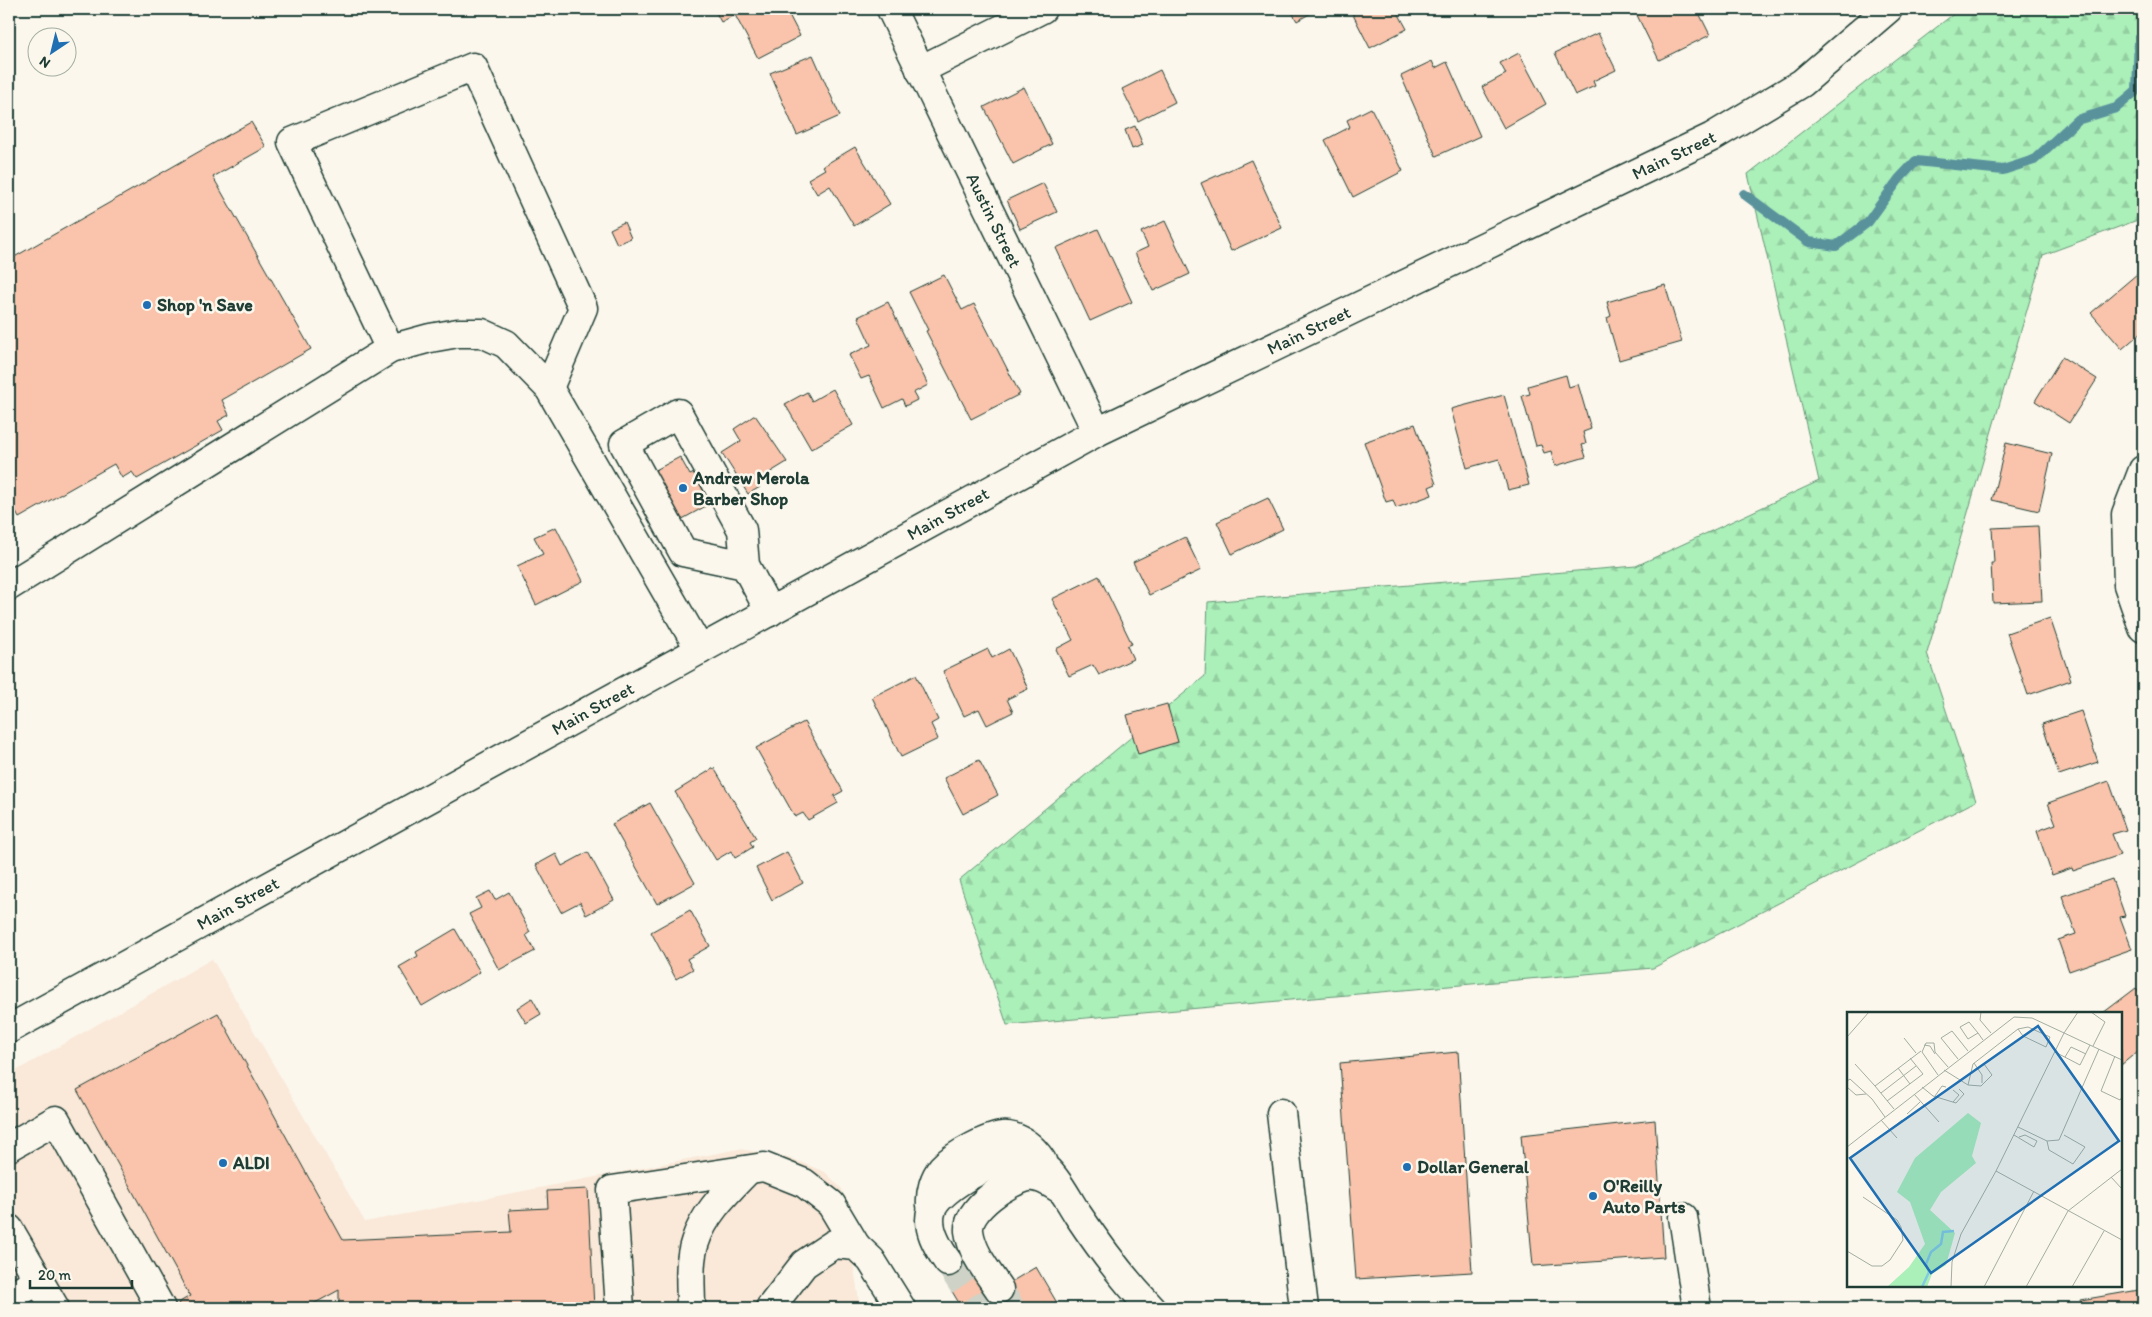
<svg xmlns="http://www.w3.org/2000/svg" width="2152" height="1317" viewBox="0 0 2152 1317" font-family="Itim,sans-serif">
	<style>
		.built { fill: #fae8d8 }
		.forest { fill: url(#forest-firs); stroke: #659676 }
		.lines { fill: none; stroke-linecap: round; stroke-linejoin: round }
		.stream { stroke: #5a929c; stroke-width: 10 }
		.building { fill: #f9c4ab; stroke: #1f3d34 }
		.minor-tunnel { stroke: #cfd2c7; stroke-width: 28; stroke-dasharray: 28 14; stroke-linecap: butt }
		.minor-casing { stroke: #1f3d34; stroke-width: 31 }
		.minor { stroke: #fbf7ec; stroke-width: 28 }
		.poi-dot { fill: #1f6fb2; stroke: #fbf7ec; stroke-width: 2 }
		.labels { text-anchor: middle; stroke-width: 5; stroke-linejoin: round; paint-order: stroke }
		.street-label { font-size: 18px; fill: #1f3d34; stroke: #fbf7ec }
		.poi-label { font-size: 18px; font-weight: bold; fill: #1f3d34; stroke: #fbf7ec; text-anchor: start }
		.inset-river { fill: none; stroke: #82cbe2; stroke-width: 2.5 }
		.inset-road { fill: none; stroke: #a3ada2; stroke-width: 1 }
		.view { fill: #1f6fb2; fill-opacity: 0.15; stroke: #1f6fb2; stroke-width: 2.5 }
		.inset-edge { fill: none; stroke: #1f3d34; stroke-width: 2.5 }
	</style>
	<defs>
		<pattern id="forest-firs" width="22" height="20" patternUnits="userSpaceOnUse" patternTransform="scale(1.25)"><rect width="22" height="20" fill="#abefb9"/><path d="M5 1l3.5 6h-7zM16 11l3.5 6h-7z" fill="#93cea0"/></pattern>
	</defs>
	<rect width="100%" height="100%" fill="#fbf7ec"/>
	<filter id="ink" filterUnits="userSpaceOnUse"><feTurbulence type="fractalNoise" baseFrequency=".02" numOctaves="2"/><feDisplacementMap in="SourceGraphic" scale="10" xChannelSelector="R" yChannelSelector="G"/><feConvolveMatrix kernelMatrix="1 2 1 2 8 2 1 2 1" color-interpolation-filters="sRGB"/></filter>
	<g filter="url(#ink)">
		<path class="built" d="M212,959l153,263 374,-73 49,8 37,15 17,17 18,119h-851v-233z"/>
		<path class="forest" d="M1960,9h183v209l-100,37 -116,398 49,148 -323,167 -646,57 -48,-145 246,-204 3,-74 428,-36 183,-85 -71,-307z"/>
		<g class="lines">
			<path class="stream" d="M1744,194l65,48 27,4 32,-24 31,-43 17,-18 87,9 31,-10 43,-40 39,-12 21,-18 2,-51 4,-5"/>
		</g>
		<path class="building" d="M714,9h72l14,27 -42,22 -23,-43 -14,7z
			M1290,9h28l-21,12z
			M1350,9h46l11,20 -37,19z
			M1634,9h63l13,26 -51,25z
			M1598,33l18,37 -23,11 2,5 -20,9 -20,-42z
			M1519,53l27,51 -42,24 -22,-41 24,-13 -6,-11z
			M813,55l27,61 -43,19 -27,-62z
			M1432,61l3,7 12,-6 33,74 -44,20 -35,-80z
			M1160,70l15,32 -37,19 -16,-32z
			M1024,87l28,57 -39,20 -29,-57z
			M1371,108l32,63 -50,26 -28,-57 25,-13 -3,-7z
			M251,122l15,25 -53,30 98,172 -89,51 7,15 -11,6 5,9 -86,49 -5,-7 -10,6 -8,-14 -95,54 -10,-19v-239z
			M1135,126l8,19 -11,4 -7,-19z
			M855,147l35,57 -36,22 -24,-40 -13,8 -9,-15 17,-10 -2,-3z
			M1251,160l31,68 -51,23 -30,-68z
			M1043,183l14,29 -37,17 -13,-29z
			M1165,221l25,53 -37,17 -18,-38 13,-6 -7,-15z
			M624,222l7,16 -14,6 -7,-15z
			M1098,229l34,73 -42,19 -34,-73z
			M2137,274l6,7v50l-21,18 -31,-36z
			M944,275l18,35 12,-6 46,90 -49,25 -45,-88 2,-1 -19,-38z
			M1665,285l17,57 -63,18 -12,-42 4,-2 -4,-14z
			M888,302l40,83 -15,8 4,7 -12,6 -3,-7 -18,9 -15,-32 -8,3 -12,-24 22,-10 -13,-28z
			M2062,357l35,22 -28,44 -34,-22z
			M1566,375l3,12 9,-3 13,45 -8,3 3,12 -4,1 4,12 -31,9 -4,-15 -7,2 -3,-8 -5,1 -14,-50 8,-2 -2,-8z
			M833,389l20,36 -42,24 -26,-45 22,-12 5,9z
			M1504,395l25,90 -21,5 -9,-31 -32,9 -16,-59z
			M755,415l32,47 -31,19 4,6 -12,7 -26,-41 19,-12 -7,-12z
			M1415,424l21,60 -7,3 3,8 -36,13 -3,-8 -7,2 -22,-60z
			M2006,443l46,11 -13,57 -47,-11z
			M680,457l10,18 8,-4 17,30 -38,21 -27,-49z
			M1268,498l15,31 -51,25 -15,-32z
			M2038,526l4,75 -49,2 -2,-40h3l-2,-35z
			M556,527l27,54 -47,24 -19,-39 26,-12 -9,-17z
			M1185,537l16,33 -52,25 -16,-33z
			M1099,576l33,68 -5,2 6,13 -34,16 -6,-10 -24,11 -13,-27 17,-9 -21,-41z
			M2050,618l21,62 -43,15 -21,-62z
			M988,649l4,9 17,-9 19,40 -21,10 6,13 -26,13 -8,-16 -15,7 -21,-45z
			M916,675l22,45 -7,4 7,15 -37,18 -29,-60z
			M1167,704l11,38 -40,12 -11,-39z
			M2081,711l17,51 -39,13 -17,-51z
			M804,722l39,69 -9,5 4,7 -30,17 -5,-7 -8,4 -39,-69z
			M979,760l19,35 -35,19 -19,-36z
			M714,768l42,70 -6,4 3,5 -18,11 -4,-7 -15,9 -41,-68z
			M2109,781l17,49 -14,4 8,21 -47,16 -1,-3 -20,7 -15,-44 19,-7 -8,-21z
			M650,803l45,80 -38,21 -45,-80z
			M588,852l26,48 -28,15 -6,-13 -19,10 -25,-47 20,-11 6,12z
			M787,852l16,31 -31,17 -16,-32z
			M2112,879l13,37 -5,1 12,32 -63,22 -11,-31 18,-6 -14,-38z
			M490,891l5,9 14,-8 21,40 -4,3 9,16 -36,19 -30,-56 12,-6 -5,-10z
			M690,910l20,36 -23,13 6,10 -17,10 -25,-47z
			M455,929l25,43 -58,34 -23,-39 19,-11 -2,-4z
			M2136,988l7,9v50l-22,18v-52h-18z
			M532,998l9,16 -15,9 -9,-15z
			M218,1013l125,227 168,-8 -2,-22 39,-2 -1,-17 41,-2 6,119h-255v-18l-33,18h-125l-3,-5 12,-7 -113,-206z
			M1458,1052l14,220 -116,7 -16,-216z
			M1655,1120l9,137 -131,9 -12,-131z
			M964,1253l25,42 47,-28 24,41h-98l-24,-40z
			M2139,1290l3,18h-60l-1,-8z"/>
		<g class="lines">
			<path class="minor-tunnel" d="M948,1262l30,46
				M999,1289l12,19"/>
			<g class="minor-casing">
				<g id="minor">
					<path id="s1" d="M891,9l206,423"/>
					<path d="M920,70l122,-61"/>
					<path d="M390,349l-98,-207 181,-75 110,241 -34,80"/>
					<path d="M2143,470l-17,44 2,71 15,43"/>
					<path d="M745,565l-62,-13 -59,-108 54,-31 64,117 3,35 25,47"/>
					<path d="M9,586l381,-237 40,-11 28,-5h24l24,11 43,44 151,262"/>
					<path id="s2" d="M9,1029l1088,-597 615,-295 90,-54 86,-74"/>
					<path d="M1281,1113l23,195"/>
					<path d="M9,1147l47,-27 105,188"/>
					<path d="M931,1205c-1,-13 3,-27 11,-37 10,-11 51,-35 66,-32 15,2 26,13 34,25"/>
					<path d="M1683,1217l14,91"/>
					<path d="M9,1229l46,79"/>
					<path d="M948,1262c-10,-14 -23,-35 -16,-53 9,-23 67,-52 90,-52 7,0 18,6 23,11 12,10 24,33 33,47 22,33 45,64 73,93"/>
					<path d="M999,1289c-12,-18 -27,-36 -30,-58 -2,-23 40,-50 59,-54 12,-2 22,6 32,12"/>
					<path d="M9,1297l30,-16"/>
					<path d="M620,1308l-8,-118 152,-23 40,16 27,21 25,42"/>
					<path d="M691,1308c0,-21 -3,-46 4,-66 9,-29 33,-51 53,-72"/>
					<path d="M770,1308l34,-44 30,-20 22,2 15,14 30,48"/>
				</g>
			</g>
			<use href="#minor" class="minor"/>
		</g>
	</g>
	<g class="poi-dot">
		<circle cx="147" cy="305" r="5"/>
		<circle cx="683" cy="488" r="5"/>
		<circle cx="223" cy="1163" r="5"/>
		<circle cx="1407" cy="1167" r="5"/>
		<circle cx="1593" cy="1196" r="5"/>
	</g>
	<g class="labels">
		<g class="street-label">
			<text dy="6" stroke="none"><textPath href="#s2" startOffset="1881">Main Street</textPath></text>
			<text dy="6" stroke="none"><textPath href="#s1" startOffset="235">Austin Street</textPath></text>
			<text dy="6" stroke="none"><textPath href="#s2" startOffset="1476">Main Street</textPath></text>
			<text dy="6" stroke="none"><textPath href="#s2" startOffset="1071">Main Street</textPath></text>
			<text dy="6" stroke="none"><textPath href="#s2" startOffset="666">Main Street</textPath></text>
			<text dy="6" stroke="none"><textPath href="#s2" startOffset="261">Main Street</textPath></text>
		</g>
		<g class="poi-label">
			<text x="157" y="311">Shop 'n Save</text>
			<text x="693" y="484">Andrew Merola<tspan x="693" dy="21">Barber Shop</tspan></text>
			<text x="233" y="1169">ALDI</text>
			<text x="1417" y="1173">Dollar General</text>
			<text x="1603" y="1192">O'Reilly<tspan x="1603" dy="21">Auto Parts</tspan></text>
		</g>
	</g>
	<g transform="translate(1847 1012)">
		<rect width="275" height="275" fill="#fbf7ec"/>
		<path d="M121,101l13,10 -9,33 4,7 -35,29 -11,18 25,23 -9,32 -14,9 -5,13h-40l22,-20 16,-23 -15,-42 -13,-10 18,-34z" fill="#abefb9"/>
		<path class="inset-river" d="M75,275l7,-15 -3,-8 5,-12 10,-8 2,-12 11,-1"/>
		<path class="inset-road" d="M134,0l-1,8 11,13M244,0l14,10 -12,24M131,21l-10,6 -8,-12 9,-5 9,11 5,7M0,25l22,-25M57,26l12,15M77,33l6,1 5,8M208,40l25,13 10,-20M268,44l-14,35 19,9 2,-3M218,45l6,-10 15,7M111,47l-17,-21 11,-7 16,20M127,51l8,12v8M8,52l20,22M51,56l12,16M97,58l24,15 5,-21 45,-35 10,-2 22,10 -4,10 -23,-11 -5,-7M91,63l-16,-23 4,-9h8l1,9 13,15M0,69l3,-2 22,20 13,18M121,73l13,1 11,-11 -8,-11M0,75l9,8 10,-1M75,75l11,9 23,7 8,-9 -5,-5M106,78l6,5 -6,7M34,81l35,-27M67,82l25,28M88,84l7,-10 4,1M40,89l36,-27 -13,-16M47,97l-19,-23 46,-35M60,102l13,-12M34,108l16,18M171,115l29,14 12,-1 40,-91M43,118l12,-10M167,123l20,12 3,-6 -12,-6 -6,2M200,129l2,9 24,14 12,-17 -21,-12M0,135l167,-130 18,1 90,42M149,159l126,69M264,165l11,12M0,239l25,15h10l8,-6 13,-20 -2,-13 -4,-7 -34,-23M104,275l1,-25 9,-28 35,-63 68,-138 14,-21M137,275l50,-96M179,275l42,-76 54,-42M225,275l32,-56"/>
		<path class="view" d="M191,14l81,115 -188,132 -81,-115z"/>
		<rect width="275" height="275" class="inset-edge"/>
	</g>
	<rect width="2152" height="1317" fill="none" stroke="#fbf7ec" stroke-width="30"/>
	<rect x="15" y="15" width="2122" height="1287" fill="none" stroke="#1f3d34" stroke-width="2" filter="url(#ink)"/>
	<g transform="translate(52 52) rotate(215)"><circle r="24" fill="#fbf7ec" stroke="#a3ada2"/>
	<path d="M0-4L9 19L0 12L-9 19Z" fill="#1f6fb2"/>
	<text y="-8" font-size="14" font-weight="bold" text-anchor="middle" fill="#1f3d34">N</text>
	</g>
	<path d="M30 1280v8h102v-8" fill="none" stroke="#1f3d34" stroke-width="2.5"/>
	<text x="38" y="1280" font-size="15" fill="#1f3d34" stroke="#fbf7ec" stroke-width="4" paint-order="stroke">20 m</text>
</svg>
